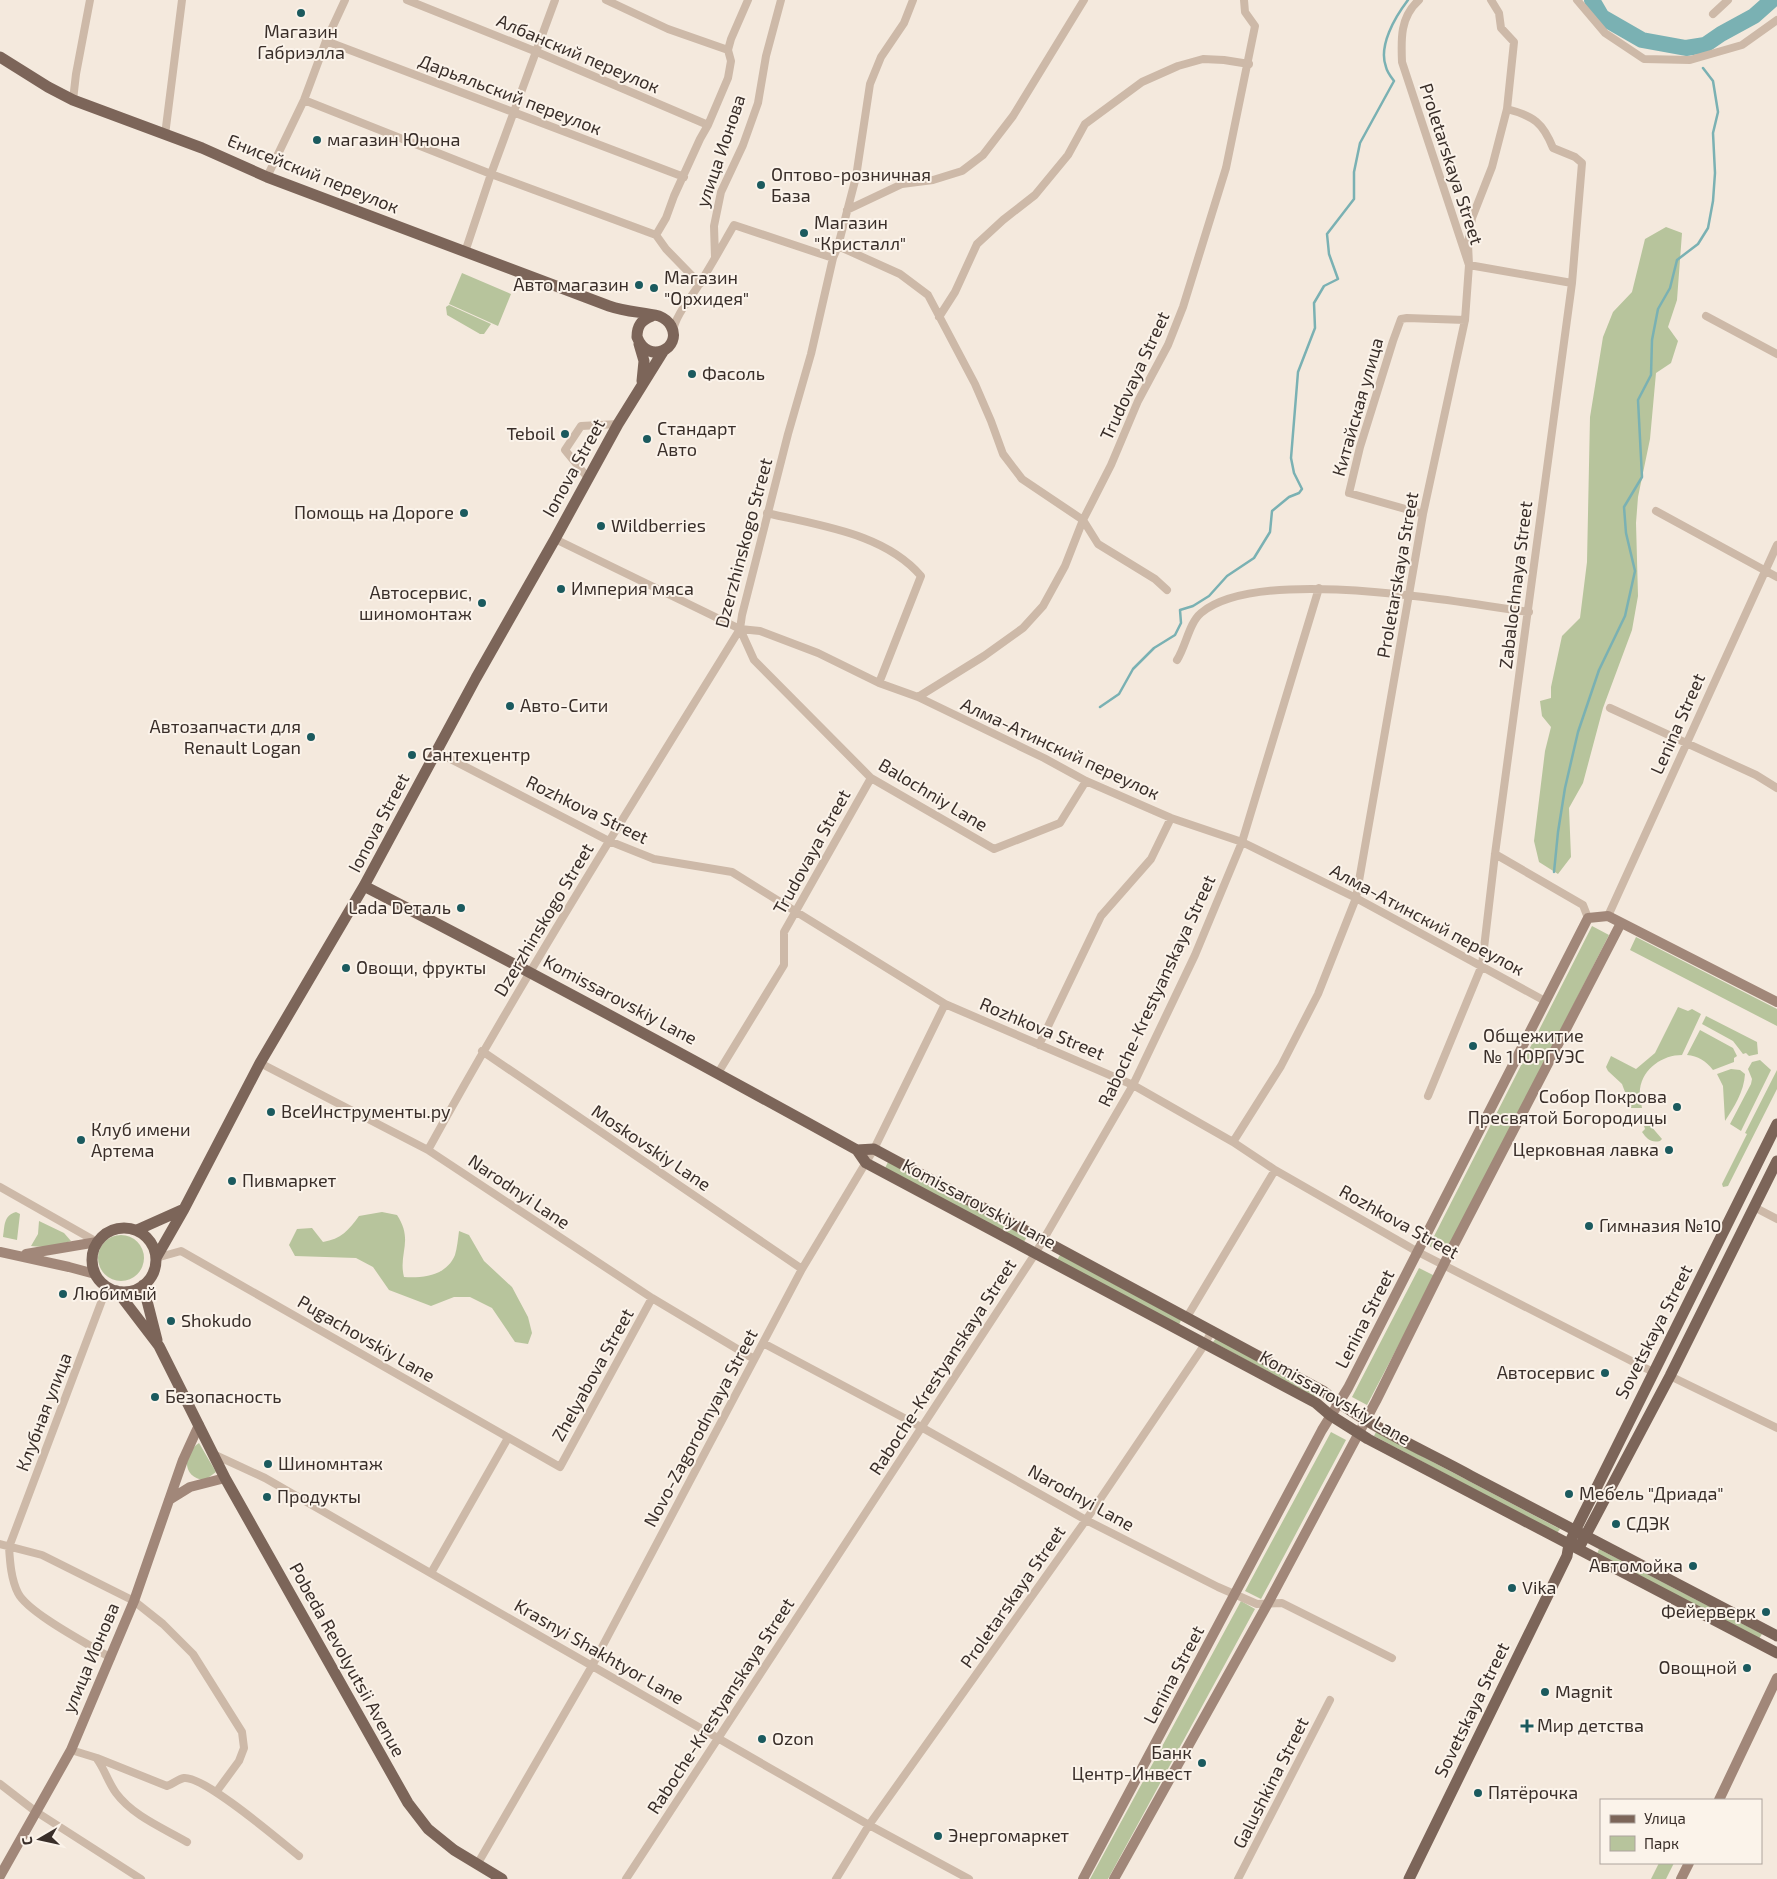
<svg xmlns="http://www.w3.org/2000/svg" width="1777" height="1879" viewBox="0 0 1777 1879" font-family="'Exo 2',sans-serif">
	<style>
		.green { fill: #b7c49c }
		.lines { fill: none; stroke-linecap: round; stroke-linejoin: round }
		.stream { stroke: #7ab1b3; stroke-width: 2.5 }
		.river { stroke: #7ab1b3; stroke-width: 16 }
		.street { stroke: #cdb9a8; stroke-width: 8 }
		.secondary { stroke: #a18779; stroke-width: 10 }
		.primary { stroke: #7c6559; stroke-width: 11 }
		.poi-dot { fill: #1b5a5e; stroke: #fbf3ea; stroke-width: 2 }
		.labels { text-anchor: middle; stroke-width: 4; stroke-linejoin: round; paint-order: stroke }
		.poi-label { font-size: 18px; fill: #392e29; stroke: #fbf3ea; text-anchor: start }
		.street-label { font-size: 18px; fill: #392e29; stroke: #fbf3ea }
	</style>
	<rect width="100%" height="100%" fill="#f4e9dd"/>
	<path class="green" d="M1666,227l16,6 -5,67 -9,27 10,14 -7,22 -15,10 -6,66 -12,58 -2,26 2,73 -6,34 -29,78 -20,75 -14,25 2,49 -13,17 -19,-12 -5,-21 11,-90 6,-24 -9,-11 -2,-15 11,-3v-11l11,-51 18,-18 7,-56 3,-145 13,-80 10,-25 19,-20 13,-53z
		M462,273l49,21 -13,32 -49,-22z
		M449,305l42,19 -7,10h-4l-33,-19 -1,-8z
		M1592,926l17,9 -163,320 -17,-9z
		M1636,937l141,72v17l-147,-76z
		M1678,1007l10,4 4,-2 9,5 -19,41c-19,0 -39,13 -42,34 -1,6 1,13 2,19h-11l-9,-24 -14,-13 -2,-4 5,-11 25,13 19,-16z
		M1706,1016l51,26 1,12 -9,2 -3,-3 -3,1 -10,-13 -31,-17z
		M1700,1030l33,18 4,8 -3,2v4l-21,8c-7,-9 -15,-14 -26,-15z
		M1760,1060l11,10 -30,61 -11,-7 21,-40 1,-5 -4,-10 4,-7z
		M1731,1069l9,1 5,4c-1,18 -11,33 -20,47l-2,-35 -6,-12z
		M1777,1070v19l-49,97 -5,1 -1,-3 25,-50 -2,-1z
		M1645,1116l5,9 12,14 -2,2c-9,2 -13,-2 -18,-9l3,-3 -4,-12z
		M888,1162l139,75 -4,6 -138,-75z
		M16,1212l4,2 -3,26 -14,-3c2,-11 0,-21 13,-25z
		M382,1212l15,3c17,26 1,38 7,62 20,1 42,-1 51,-22 2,-7 3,-16 4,-24l10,4 15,26 28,26 16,30 4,16 -4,11 -13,-2 -23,-34 -22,-11h-16l-23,9 -42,-16 -16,-23 -17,-9 -61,-2 -6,-11 8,-16 15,-1 11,14c18,-3 26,-12 36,-26z
		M39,1221l25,12 7,8c-14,5 -26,7 -40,5l7,-12z
		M98 1258a23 23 0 1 1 46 0a23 23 0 1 1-46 0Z
		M1060,1255l121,65 -2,5 -122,-65z
		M1419,1268l16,8 -68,129 -15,-8z
		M1216,1338l102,54 -3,5 -102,-55z
		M1331,1432l15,8 -85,159 -16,-8z
		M1376,1432l184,97 -3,4 -183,-97z
		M199,1443l17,29 -11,8c-23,-2 -23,-26 -6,-37z
		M1599,1549l163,85 -3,5 -162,-85z
		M1241,1601l14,8 -147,270h-18z
		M1659,1863h15l-8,16h-15z"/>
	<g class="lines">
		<path class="stream" d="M1100,707l19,-13 14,-25 21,-21 21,-13 6,-12 -1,-13 13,-4 16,-10 18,-20 27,-18 16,-26 2,-21 17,-14 10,-4 3,-4 -8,-16 -3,-15 7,-86 17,-44 -1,-25 10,-17 14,-7 -9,-25 -2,-20 27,-35v-27l6,-29 34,-62c-3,-4 -7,-9 -8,-14 -8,-21 9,-50 22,-67
			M1554,872l4,-40 7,-44 13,-56 21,-62 26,-54 10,-45 -9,-38 -2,-26 18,-30 -4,-77 13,-25 1,-35 6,-31 12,-21 7,-28 21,-16 10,-16 5,-27 2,-28 -2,-40 5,-21 -5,-31 -10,-13"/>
		<path class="river" d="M1592,0l10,17 40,23 44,8 19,-3 16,-11 33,-18 18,-16"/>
		<path class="street" d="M407,0l130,52 171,73
			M606,0l62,29 60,21
			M1491,0l8,13 2,15 13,14 -7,67 -15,58 -20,51 -4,26 1,21 103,18
			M1577,0l28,33 39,26 46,1 52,-15 35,-25
			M1713,14l15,-14
			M326,41l358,136
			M73,100l3,-26 14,-74
			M304,100l187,74 165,61
			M165,135l17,-135
			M267,177l37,-77 22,-59 19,-41
			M847,210l55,-26 31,-4 29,-9 21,-16 30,-39 71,-116
			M838,246l62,28 28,21 47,89 16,37 12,33 19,25 61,41 15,24 57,35 12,11
			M465,252l26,-78 64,-174
			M715,257l-1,-31 7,-34 22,-47 15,-42 8,-47 15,-56
			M700,284l-34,-35 -10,-14 10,-17 8,-22 26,-57 8,-14 20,-47 3,-17 -3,-11 3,-11 17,-39
			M1706,316l71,38
			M939,317l16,-25 22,-48 26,-24 32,-25 33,-40 17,-31 57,-42 36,-16 25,-7 21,1 25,4
			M673,331c3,-17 18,-33 27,-48 12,-19 23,-39 34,-58l99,33
			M588,478l-23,-28 16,-24 37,-2
			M1656,511l121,66
			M767,513c53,13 117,20 154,63l-42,107
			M1423,514l-74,-21 11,-46 33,-106 8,-22 6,-1 58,2
			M555,539l185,90 20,2 58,22 61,30 39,14 126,61 42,23 85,37 71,24 114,56 189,103
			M740,629l14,31 117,118 123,71 66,-26 26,-42
			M1177,660c9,-14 12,-37 24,-47 57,-48 255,-11 328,-1
			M918,697l66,-41 39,-28 20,-22 22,-40 18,-46 28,-55 27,-64 30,-56 15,-38 43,-139 29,-142 -10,-14 -1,-12
			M1610,708l146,67 21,13
			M437,752l172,89 45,18 78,13 213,132 188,81 100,57 42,28 143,82 235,120
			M1495,854l88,51 5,13
			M1608,916l169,-371
			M1039,1045l62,-129 50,-57 20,-41
			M482,1051l320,218
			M260,1063l168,87 224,148 102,61
			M718,1073l66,-108v-33l87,-154
			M1428,1096l54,-131 13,-111 77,-571 10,-120 -7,-6 -22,-9c-10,-25 -19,-32 -46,-39
			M1233,1142l48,-76 37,-72 38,-96 67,-384 42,-194 4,-55 -67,-203c-1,-23 -2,-45 17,-62
			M428,1150c98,-178 206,-349 312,-521l2,-14 46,-181 23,-80 22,-96 5,-12 18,-69 14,-93 11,-27 23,-34 9,-23
			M0,1187l97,55
			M1754,1207l23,12
			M156,1258l25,-7 379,216 92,-169
			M107,1287l-98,260c1,15 2,32 9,46 10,20 72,52 93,65
			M1187,1317l88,-147
			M763,1343l158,84 165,93 132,67 39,17 25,-1 110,55
			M1670,1376l107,52
			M213,1454l52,24 604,347 100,54
			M0,1544l42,11 92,46 29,23 30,30 49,78 2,16 -5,13 -22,30
			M431,1573l77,-135
			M71,1750l26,8 70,28c6,-2 11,-7 17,-8 21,-2 96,63 115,78
			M97,1759c8,11 11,23 19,34 17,23 47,35 71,49
			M0,1784l35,27 106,68
			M478,1863l114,-197 210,-397 72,-120 71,-145
			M626,1879l409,-625 98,-169 62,-130 47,-113 77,-254
			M836,1879l33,-54 217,-305 119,-176 7,-14
			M1238,1879l92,-179"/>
		<path class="secondary" d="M0,1252l69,15 26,7
			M26,1254l71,-12
			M169,1500l21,-13 35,-9
			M1719,1800l58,-122
			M0,1876l71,-126 63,-149 49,-141 16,-35
			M1083,1879l239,-449 26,-42 240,-470 20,-2 169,86
			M1114,1879l153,-274 109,-204 68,-137 177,-341
			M1681,1879l8,-16"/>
		<path class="primary" d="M0,57l48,30 25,13 129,48 65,29 342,129c17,6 34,6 50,10 5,2 10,6 12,10 12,22 -23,40 -34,11 0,-11 4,-17 15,-21
			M639,344l5,17 -2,20
			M364,886c166,85 330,174 493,264l9,13 450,240 14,12 38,24 409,214
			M857,1150l17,-1 449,242c44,35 99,58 148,85 102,54 204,107 306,160
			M92 1260a32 32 0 1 1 64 0a32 32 0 1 1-64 0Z
			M137,1230l47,-21
			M156,1258l28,-49 76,-146 104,-177 112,-208 79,-139 63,-115 46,-74
			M143,1285l14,55
			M117,1291l42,55 66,132 183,325 20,26 26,21 48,29
			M1581,1544l89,-168 107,-215
			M1409,1879l158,-323 2,-12 6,-13 202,-407"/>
	</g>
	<g class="poi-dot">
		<circle cx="301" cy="13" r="5"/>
		<circle cx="317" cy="140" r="5"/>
		<circle cx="761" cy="185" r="5"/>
		<circle cx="804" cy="233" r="5"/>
		<circle cx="639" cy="285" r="5"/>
		<circle cx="654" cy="288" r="5"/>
		<circle cx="692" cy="374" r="5"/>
		<circle cx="565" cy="434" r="5"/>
		<circle cx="647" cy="439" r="5"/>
		<circle cx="464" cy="513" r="5"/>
		<circle cx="601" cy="526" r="5"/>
		<circle cx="561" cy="589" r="5"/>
		<circle cx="482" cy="603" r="5"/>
		<circle cx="510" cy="706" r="5"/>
		<circle cx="311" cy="737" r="5"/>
		<circle cx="412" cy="755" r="5"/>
		<circle cx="461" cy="908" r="5"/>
		<circle cx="346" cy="968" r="5"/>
		<circle cx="1473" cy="1046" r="5"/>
		<circle cx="1677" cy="1107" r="5"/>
		<circle cx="271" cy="1112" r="5"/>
		<circle cx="81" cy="1140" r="5"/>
		<circle cx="1669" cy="1150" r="5"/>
		<circle cx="232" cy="1181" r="5"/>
		<circle cx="1589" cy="1226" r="5"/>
		<circle cx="63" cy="1294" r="5"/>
		<circle cx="171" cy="1321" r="5"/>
		<circle cx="1605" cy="1373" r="5"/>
		<circle cx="155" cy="1397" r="5"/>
		<circle cx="268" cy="1464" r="5"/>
		<circle cx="1569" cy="1494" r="5"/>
		<circle cx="267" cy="1497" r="5"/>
		<circle cx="1616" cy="1524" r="5"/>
		<circle cx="1693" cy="1566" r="5"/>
		<circle cx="1512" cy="1588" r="5"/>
		<circle cx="1766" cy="1612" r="5"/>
		<circle cx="1747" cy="1668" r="5"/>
		<circle cx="1545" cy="1692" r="5"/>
		<path d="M1524.5 1718.5h5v5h5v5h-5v5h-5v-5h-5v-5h5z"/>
		<circle cx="762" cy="1739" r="5"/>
		<circle cx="1202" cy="1763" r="5"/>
		<circle cx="1478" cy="1793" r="5"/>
		<circle cx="938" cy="1836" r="5"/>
	</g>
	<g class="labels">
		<g class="poi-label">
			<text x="301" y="38" text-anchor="middle">Магазин<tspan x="301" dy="21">Габриэлла</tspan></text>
			<text x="327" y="146">магазин Юнона</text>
			<text x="771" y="181">Оптово-розничная<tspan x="771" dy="21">База</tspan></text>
			<text x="814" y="229">Магазин<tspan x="814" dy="21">"Кристалл"</tspan></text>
			<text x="664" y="284">Магазин<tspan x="664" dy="21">"Орхидея"</tspan></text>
			<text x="629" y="291" text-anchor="end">Авто магазин</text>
			<text x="702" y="380">Фасоль</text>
			<text x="657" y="435">Стандарт<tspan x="657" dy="21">Авто</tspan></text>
			<text x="555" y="440" text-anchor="end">Teboil</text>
			<text x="454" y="519" text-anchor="end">Помощь на Дороге</text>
			<text x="611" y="532">Wildberries</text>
			<text x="571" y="595">Империя мяса</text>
			<text x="472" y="599" text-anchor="end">Автосервис,<tspan x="472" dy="21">шиномонтаж</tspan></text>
			<text x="520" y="712">Авто-Сити</text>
			<text x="301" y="733" text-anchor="end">Автозапчасти для<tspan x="301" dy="21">Renault Logan</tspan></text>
			<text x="422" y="761">Сантехцентр</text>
			<text x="451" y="914" text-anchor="end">Lada Dеталь</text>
			<text x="356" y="974">Овощи, фрукты</text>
			<text x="1483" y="1042">Общежитие<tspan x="1483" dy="21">№ 1 ЮРГУЭС</tspan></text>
			<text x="1667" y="1103" text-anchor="end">Собор Покрова<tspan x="1667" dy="21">Пресвятой Богородицы</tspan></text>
			<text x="281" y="1118">ВсеИнструменты.ру</text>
			<text x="91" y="1136">Клуб имени<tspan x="91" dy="21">Артема</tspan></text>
			<text x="1659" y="1156" text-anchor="end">Церковная лавка</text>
			<text x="242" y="1187">Пивмаркет</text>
			<text x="1599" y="1232">Гимназия №10</text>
			<text x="73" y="1300">Любимый</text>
			<text x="181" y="1327">Shokudo</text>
			<text x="1595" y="1379" text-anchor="end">Автосервис</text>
			<text x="165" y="1403">Безопасность</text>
			<text x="278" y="1470">Шиномнтаж</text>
			<text x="1579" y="1500">Мебель "Дриада"</text>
			<text x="277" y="1503">Продукты</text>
			<text x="1626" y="1530">СДЭК</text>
			<text x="1683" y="1572" text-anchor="end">Автомойка</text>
			<text x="1522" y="1594">Vika</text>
			<text x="1756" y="1618" text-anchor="end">Фейерверк</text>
			<text x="1737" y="1674" text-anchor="end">Овощной</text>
			<text x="1555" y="1698">Magnit</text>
			<text x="1537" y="1732">Мир детства</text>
			<text x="772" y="1745">Ozon</text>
			<text x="1192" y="1759" text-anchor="end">Банк<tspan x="1192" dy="21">Центр-Инвест</tspan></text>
			<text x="1488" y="1799">Пятёрочка</text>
			<text x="948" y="1842">Энергомаркет</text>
		</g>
		<g class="street-label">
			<text transform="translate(578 54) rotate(23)" y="6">Албанский переулок</text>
			<text transform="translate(510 95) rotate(21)" y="6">Дарьяльский переулок</text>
			<text transform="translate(721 151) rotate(-71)" y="6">улица Ионова</text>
			<text transform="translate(1451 164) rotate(72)" y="6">Proletarskaya Street</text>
			<text transform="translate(313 174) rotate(22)" y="6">Енисейский переулок</text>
			<text transform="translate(1135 376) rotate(-65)" y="6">Trudovaya Street</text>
			<text transform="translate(1358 407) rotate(-74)" y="6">Китайская улица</text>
			<text transform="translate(574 468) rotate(-61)" y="6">Ionova Street</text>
			<text transform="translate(744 543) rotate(-75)" y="6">Dzerzhinskogo Street</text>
			<text transform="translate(1398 575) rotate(-80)" y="6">Proletarskaya Street</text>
			<text transform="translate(1516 585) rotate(-83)" y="6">Zabalochnaya Street</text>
			<text transform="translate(1678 724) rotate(-66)" y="6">Lenina Street</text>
			<text transform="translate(1060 749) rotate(25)" y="6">Алма-Атинский переулок</text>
			<text transform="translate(933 795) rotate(31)" y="6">Balochniy Lane</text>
			<text transform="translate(587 810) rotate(26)" y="6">Rozhkova Street</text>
			<text transform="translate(379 823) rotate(-62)" y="6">Ionova Street</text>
			<text transform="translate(812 852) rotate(-61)" y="6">Trudovaya Street</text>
			<text transform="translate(544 920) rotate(-59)" y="6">Dzerzhinskogo Street</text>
			<text transform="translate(1427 920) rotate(28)" y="6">Алма-Атинский переулок</text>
			<text transform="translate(1157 991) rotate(-65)" y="6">Raboche-Krestyanskaya Street</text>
			<text transform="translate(620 1000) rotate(28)" y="6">Komissarovskiy Lane</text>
			<text transform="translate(1042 1029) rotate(23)" y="6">Rozhkova Street</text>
			<text transform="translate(651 1148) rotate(34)" y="6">Moskovskiy Lane</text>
			<text transform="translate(519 1192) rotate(34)" y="6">Narodnyi Lane</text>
			<text transform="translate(979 1204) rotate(28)" y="6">Komissarovskiy Lane</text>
			<text transform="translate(1399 1222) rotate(29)" y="6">Rozhkova Street</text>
			<text transform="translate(1365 1319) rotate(-63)" y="6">Lenina Street</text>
			<text transform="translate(1654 1332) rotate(-63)" y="6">Sovetskaya Street</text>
			<text transform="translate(366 1339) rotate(30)" y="6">Pugachovskiy Lane</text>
			<text transform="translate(943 1367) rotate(-57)" y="6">Raboche-Krestyanskaya Street</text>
			<text transform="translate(593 1375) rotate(-61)" y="6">Zhelyabova Street</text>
			<text transform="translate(1335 1398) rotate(30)" y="6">Komissarovskiy Lane</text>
			<text transform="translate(44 1412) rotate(-69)" y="6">Клубная улица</text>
			<text transform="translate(701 1428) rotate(-62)" y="6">Novo-Zagorodnyaya Street</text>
			<text transform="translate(1081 1498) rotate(29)" y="6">Narodnyi Lane</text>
			<text transform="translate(1013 1597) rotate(-55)" y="6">Proletarskaya Street</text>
			<text transform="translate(599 1652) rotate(30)" y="6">Krasnyi Shakhtyor Lane</text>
			<text transform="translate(91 1658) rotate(-67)" y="6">улица Ионова</text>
			<text transform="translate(347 1660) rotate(61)" y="6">Pobeda Revolyutsii Avenue</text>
			<text transform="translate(1174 1675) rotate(-62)" y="6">Lenina Street</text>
			<text transform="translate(721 1706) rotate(-57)" y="6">Raboche-Krestyanskaya Street</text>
			<text transform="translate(1472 1710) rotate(-64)" y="6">Sovetskaya Street</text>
			<text transform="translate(1271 1783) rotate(-63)" y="6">Galushkina Street</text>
		</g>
	</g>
	<rect x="1600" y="1799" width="162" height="65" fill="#fbf3ea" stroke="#ada49d"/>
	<rect x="1610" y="1815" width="25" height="8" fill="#7c6559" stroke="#ada49d"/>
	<text x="1644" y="1824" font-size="15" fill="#392e29">Улица</text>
	<rect x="1610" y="1836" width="25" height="15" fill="#b7c49c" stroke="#ada49d"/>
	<text x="1644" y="1849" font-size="15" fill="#392e29">Парк</text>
	<g transform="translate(40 1839) rotate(261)" stroke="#fbf3ea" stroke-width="4" paint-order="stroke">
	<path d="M0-4L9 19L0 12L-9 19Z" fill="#392e29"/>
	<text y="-8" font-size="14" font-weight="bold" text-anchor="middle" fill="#392e29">С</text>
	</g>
</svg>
